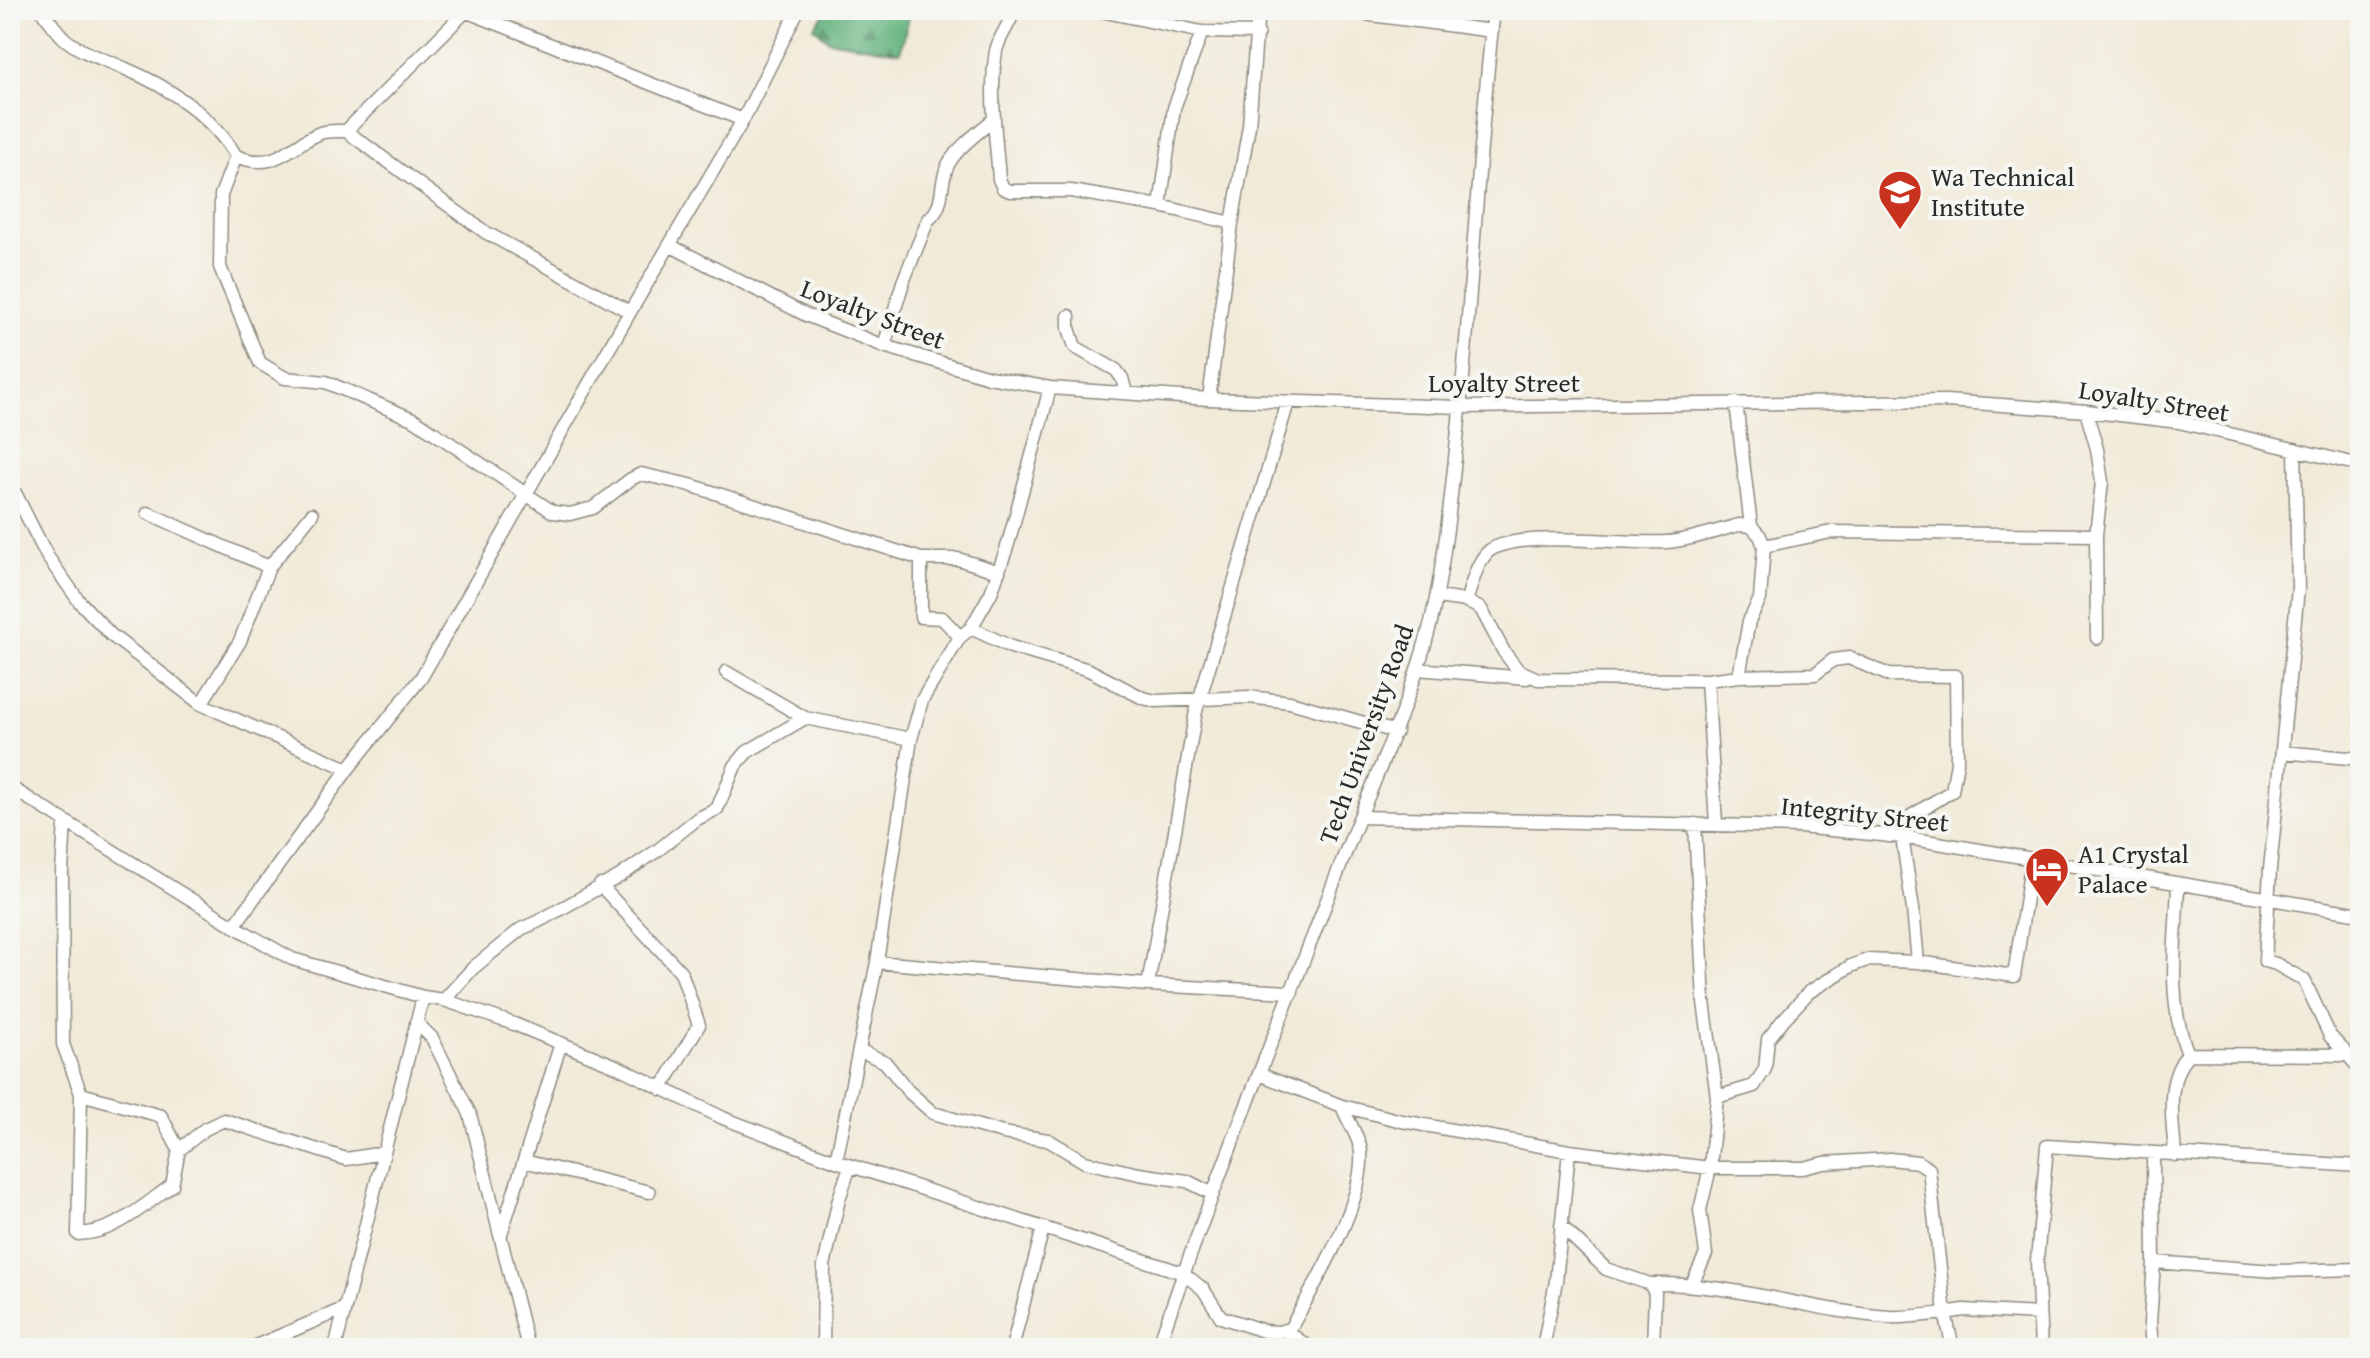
<svg xmlns="http://www.w3.org/2000/svg" width="2370" height="1358" viewBox="0 0 2370 1358" font-family="'Gentium Book Plus',serif">
	<style>
		.forest { fill: url(#forest-firs); stroke: #476e54; stroke-width: 2 }
		.lines { fill: none; stroke-linecap: round; stroke-linejoin: round }
		.minor-casing { stroke: #8e8a82; stroke-width: 15 }
		.minor { stroke: #fff; stroke-width: 12 }
		.labels { text-anchor: middle; stroke-width: 8; stroke-linejoin: round; paint-order: stroke }
		.poi-label { font-size: 26px; fill: #2b2b2b; stroke: #f6f6f2; text-anchor: start }
		.street-label { font-size: 26px; fill: #2b2b2b; stroke: #f6f6f2 }
	</style>
	<defs>
		<pattern id="forest-firs" width="22" height="20" patternUnits="userSpaceOnUse" patternTransform="scale(2)"><rect width="22" height="20" fill="#63b27e"/><path d="M5 1l3.5 6h-7zM16 11l3.5 6h-7z" fill="#529167"/></pattern>
	</defs>
	<rect width="100%" height="100%" fill="#f6f6f2"/>
	<filter id="ink" filterUnits="userSpaceOnUse"><feTurbulence type="fractalNoise" baseFrequency=".0125" numOctaves="2"/><feDisplacementMap in="SourceGraphic" scale="16" xChannelSelector="R" yChannelSelector="G"/><feConvolveMatrix kernelMatrix="1 2 1 2 8 2 1 2 1" color-interpolation-filters="sRGB"/></filter>
	<filter id="wash" filterUnits="userSpaceOnUse"><feTurbulence type="fractalNoise" baseFrequency=".006" numOctaves="4" result="noise"/><feDisplacementMap in="SourceGraphic" scale="32" xChannelSelector="R" yChannelSelector="G"/><feGaussianBlur stdDeviation="1.8" result="paint"/><feColorMatrix in="noise" values="0 0 0 0 0 0 0 0 0 0 0 0 0 0 0 0 0 1.4 0 .05"/><feComposite in="paint" operator="in"/></filter>
	<g filter="url(#wash)">
		<rect width="100%" height="100%" fill="#f1ead8"/>
		<path class="forest" d="M827,10h84l-11,42 -72,-12 -14,-13z"/>
	</g>
	<g filter="url(#ink)">
		<g class="lines">
			<g class="minor-casing">
				<path id="minor" d="M41,10c8,9 15,21 24,29 16,14 42,21 61,30 43,18 86,47 110,87l-15,39 -1,72 40,96 25,15 41,4 89,38 138,92 17,2 23,-6 38,-29 10,-5 49,11 231,74h37l41,13
					M1014,10c-4,15 -15,26 -18,41 -7,41 0,87 3,128l4,9 7,3h61l89,15 72,17
					M1096,10l106,22 56,1
					M1334,10l158,21
					M465,11l278,109
					M346,131l139,101 145,80
					M236,156c40,16 51,-9 84,-23 7,-3 18,-2 26,-2l121,-121
					M1160,206l14,-98 28,-76
					M671,246l137,70 76,30 105,31 61,11 159,11 252,8 485,-6 140,10 93,11 181,43
					M1069,316v12l6,19 41,23 6,8 4,15
					M884,346l19,-64 25,-62c19,-15 10,-38 21,-57 10,-17 30,-31 45,-44
					M1209,399l23,-176 17,-97 9,-116
					M1736,403l15,123
					M2086,411l11,38 5,33 -6,53 1,103
					M2295,449l3,140 -28,280 -5,92 11,3 28,16 26,56 18,19
					M10,483l37,73 32,45 32,34 90,69 147,65
					M148,513l121,54
					M1764,546l67,-14 265,3
					M921,559v58l21,1 18,19
					M1437,597l29,4 15,8 23,43 14,18 20,9 169,1 32,-4 76,-2 18,-14 16,-2 40,17 67,1 1,86 -5,29 -49,30 -15,15
					M1466,601c6,-15 10,-39 23,-50 29,-22 138,-6 178,-9 24,-2 48,-11 72,-17l12,1 9,10 4,10 -4,53 -11,22 -10,55
					M971,628l40,19 78,23 54,28 13,3 93,-4 41,5 106,30
					M1417,669l110,9
					M726,672l79,46 106,21
					M1707,680l9,144
					M201,704l39,-63 29,-74 43,-53
					M2282,752l78,7
					M10,787l224,139 58,33 131,38 21,3 70,24 102,42 107,52 113,43 347,112 20,16 18,28 43,14 14,1 12,-3c25,-45 75,-127 71,-177 -1,-14 -14,-32 -19,-46
					M1360,817l440,10 102,10 458,77
					M65,822l-3,50 1,172 18,50 80,22 18,34 -7,35c-29,21 -57,48 -94,49l3,-140
					M1902,837l11,72 5,53
					M600,885l81,87 18,53 -38,64
					M2178,885c-2,57 -12,115 10,169
					M234,926l114,-157 73,-91 209,-366 113,-192 55,-110
					M877,962l271,23 144,7
					M1148,985l48,-274 92,-309
					M444,1000l29,-32 48,-39 18,-8 81,-45 38,-26 39,-31 20,-10 18,-43 12,-14 58,-34
					M416,1022l16,16 38,76 58,234
					M859,1050l26,12 23,29 25,22 70,20 45,7 37,22 54,12 48,7 26,13
					M1259,1074l83,32 60,15 167,30 141,17h93l21,-5 66,-4 28,3 11,7 16,144c-18,2 -38,5 -56,4 -80,-6 -158,-35 -239,-33
					M1717,1097l37,-11 11,-17 3,-30 15,-19 26,-28 42,-26 16,-6 51,2 96,14 18,-117
					M179,1150l26,-21 19,-9 122,39 37,-6
					M2175,1155c-2,-35 -11,-73 13,-101l160,1 12,14
					M524,1161l125,31
					M836,1161l41,-199 34,-223 11,-39 38,-63 11,-9 20,-35 17,-49 42,-156
					M1561,1226l45,43 44,15 5,9 -2,55
					M501,1234l60,-191
					M2154,1262l121,9 85,-2
					M1692,1284l14,-30 -6,-44 10,-42 7,-71 -13,-95 -9,-178
					M1285,1330l25,18
					M251,1348l92,-39
					M335,1348l88,-351
					M823,1348l1,-82 15,-67 11,-33
					M1012,1348l31,-120
					M1158,1348c56,-168 125,-332 188,-497 30,-76 65,-150 85,-229 13,-57 19,-115 25,-173 16,-146 21,-293 38,-439
					M1543,1348l13,-67 13,-130
					M1953,1348l-8,-35 19,-3 75,4
					M2041,1348l-4,-87 10,-115 313,20
					M2152,1348l-2,-25 4,-61 -1,-108"/>
			</g>
			<use href="#minor" class="minor"/>
		</g>
	</g>
	<defs>
		<g id="school-pin" transform="scale(2.3)"><path d="M0 17L-7.5 6A9.5 9.5 0 1 1 7.5 6Z" fill="#c8321e" stroke="#f6f6f2"/><path d="M0-5L7-2L0 1L-7-2ZM-4 1L0 2.5L4 1V4Q0 6-4 4Z" fill="#fff"/></g>
		<g id="hotel-pin" transform="scale(2.3)"><path d="M0 17L-7.5 6A9.5 9.5 0 1 1 7.5 6Z" fill="#c8321e" stroke="#f6f6f2"/><path d="M-6-4.5h1.5V1H6V5H4.5V3h-9V5H-6ZM-4 0a1.8 1.8 0 1 1 3.6 0ZM.5 0V-2.5h3Q6-2.5 6 0Z" fill="#fff"/></g>
	</defs>
	<g fill-rule="evenodd">
		<use href="#school-pin" x="1900" y="192"/>
		<use href="#hotel-pin" x="2047" y="869"/>
	</g>
	<g class="labels">
		<g class="poi-label">
			<text x="1931" y="186">Wa Technical<tspan x="1931" dy="30">Institute</tspan></text>
			<text x="2078" y="863">A1 Crystal<tspan x="2078" dy="30">Palace</tspan></text>
		</g>
		<g class="street-label">
			<text transform="translate(873 314) rotate(21)" y="9">Loyalty Street</text>
			<text x="1504" y="392">Loyalty Street</text>
			<text transform="translate(2154 401) rotate(9)" y="9">Loyalty Street</text>
			<text transform="translate(1366 734) rotate(-70)" y="9">Tech University Road</text>
			<text transform="translate(1865 814) rotate(6)" y="9">Integrity Street</text>
		</g>
	</g>
	<rect width="2370" height="1358" fill="none" stroke="#f6f6f2" stroke-width="40"/>
</svg>
